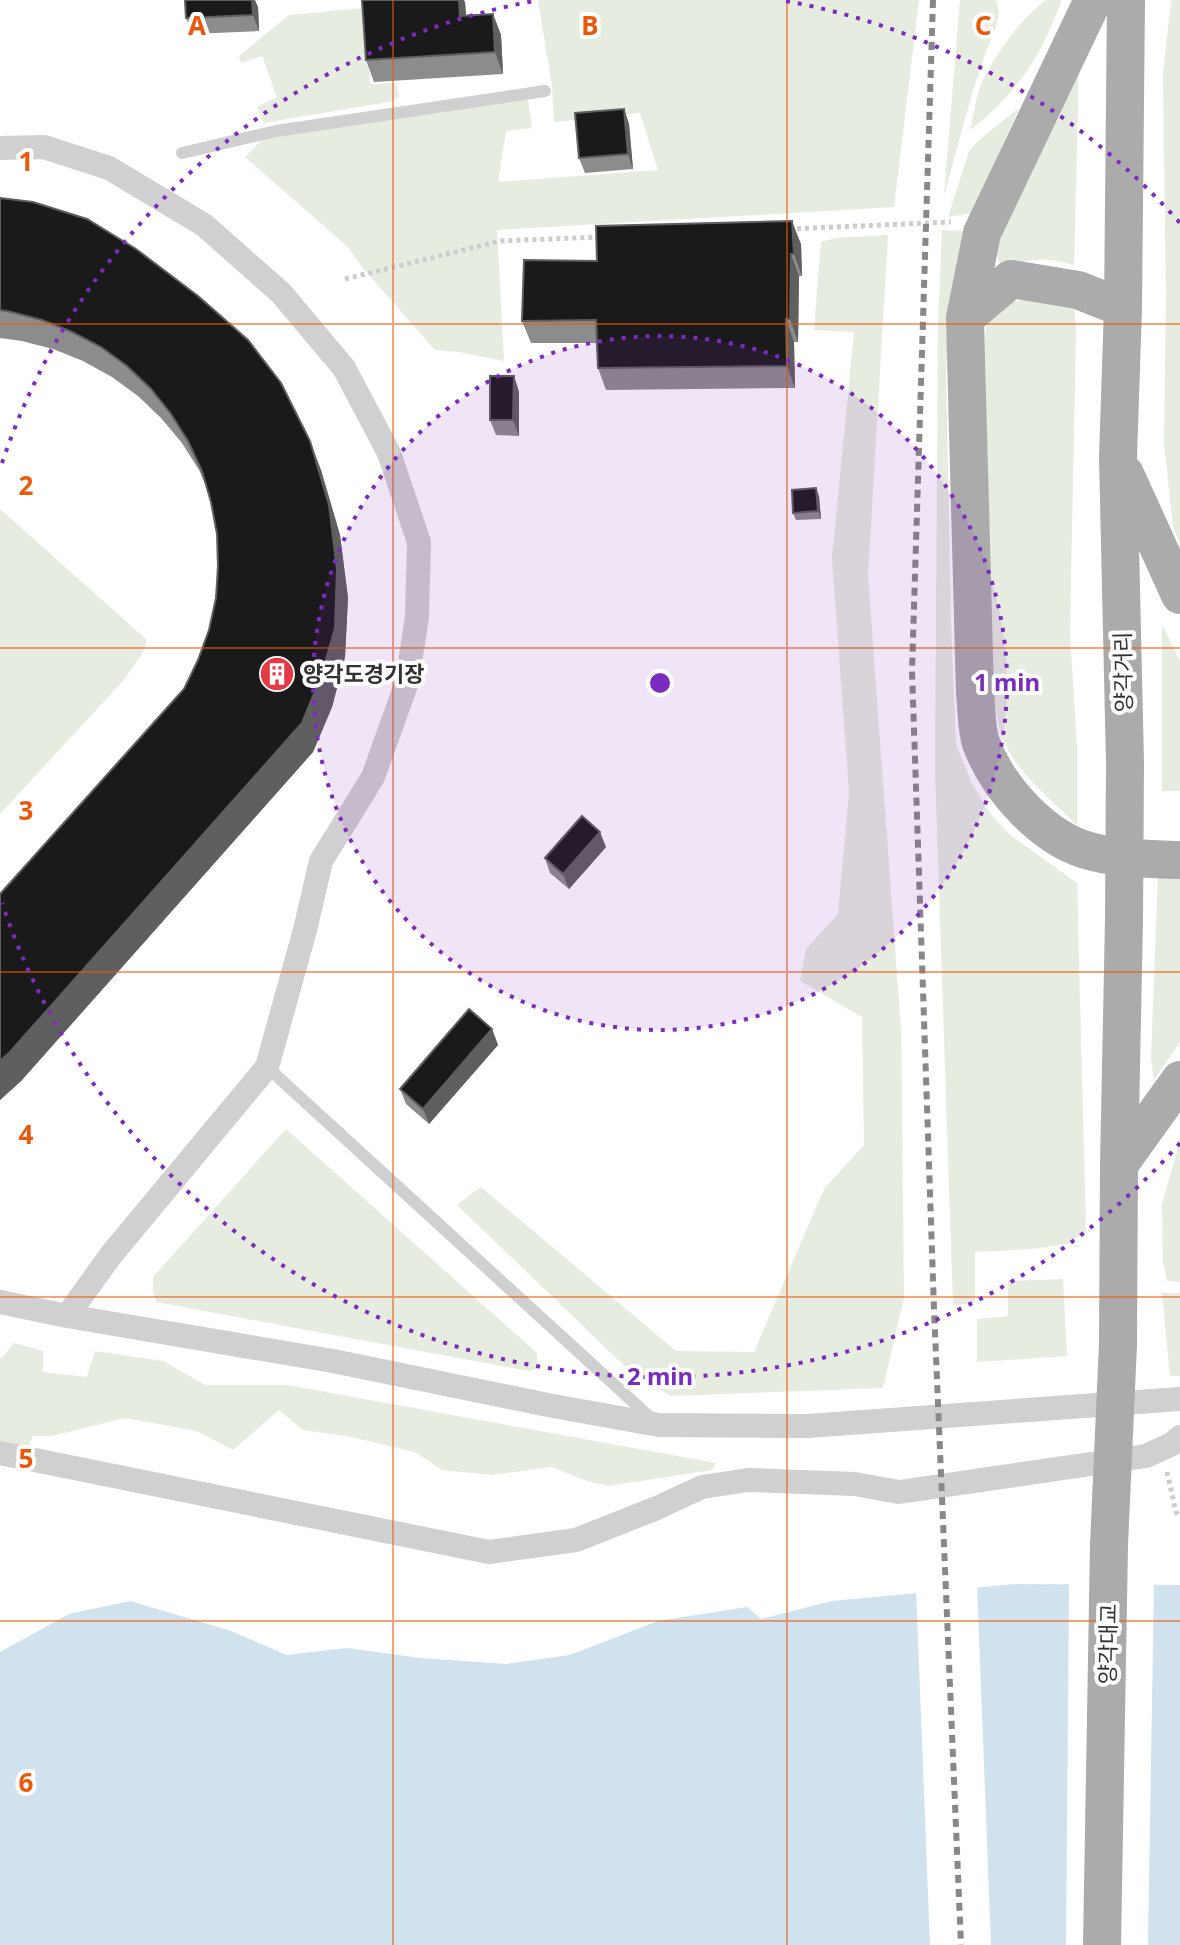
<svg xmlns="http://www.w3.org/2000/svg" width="1180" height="1945" viewBox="0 0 1180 1945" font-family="'Noto Sans','Noto Sans KR',sans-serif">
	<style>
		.green { fill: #e6ecdf }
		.water { fill: #cfe2ee }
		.pier { fill: #fff }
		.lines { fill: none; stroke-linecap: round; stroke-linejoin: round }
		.path { stroke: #cdcdcd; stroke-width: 5; stroke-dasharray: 4 4; stroke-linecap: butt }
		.service { stroke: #d0d0d0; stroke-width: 12 }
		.minor { stroke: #d0d0d0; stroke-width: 24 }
		.primary { stroke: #ababab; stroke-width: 38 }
		.rail { stroke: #888; stroke-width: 6; stroke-dasharray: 8 6; stroke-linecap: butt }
		.primary-bridge { stroke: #ababab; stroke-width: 38 }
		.wall { fill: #8c8c8c }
		.shaded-wall { fill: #5f5f5f }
		.building { fill: #1a1a1a; stroke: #5f5f5f; stroke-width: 2 }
		.grid { fill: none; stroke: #e8590c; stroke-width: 2; stroke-opacity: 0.55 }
		.ring { fill: none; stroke: #7b2cbf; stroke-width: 4; stroke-dasharray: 4 8 }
		.labels { text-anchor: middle; stroke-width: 8; stroke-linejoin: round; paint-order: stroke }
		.street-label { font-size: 22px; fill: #333; stroke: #fff }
		.poi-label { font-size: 22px; font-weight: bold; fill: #333; stroke: #fff; text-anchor: start }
		.grid-label { font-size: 26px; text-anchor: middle; font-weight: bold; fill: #e8590c; stroke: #fff; stroke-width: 8; stroke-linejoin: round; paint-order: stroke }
		.centre { fill: #7b2cbf; stroke: #fff; stroke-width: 4 }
		.ring-label { font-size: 24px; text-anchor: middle; font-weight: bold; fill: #7b2cbf; stroke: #fff; stroke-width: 8; stroke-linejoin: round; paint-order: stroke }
	</style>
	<rect width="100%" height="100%" fill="#fff"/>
	<path class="green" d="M538,0h381l-25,207 -397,23 7,131 -45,-9 -24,-2 -73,-83 -14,-20 -103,-90 17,-17 43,-9 223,-32 4,29 -26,3 -8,51 160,-12 -18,-57 -86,9 -2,-36z
		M960,0h36l3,13 -4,17 -10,24 -13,40 -28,101z
		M1047,0h15c-22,57 -43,92 -92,130 4,-16 6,-35 13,-50 12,-25 41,-66 64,-80z
		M1171,0h9v544l-7,-17 -9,-84 2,-145 -3,-223z
		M364,8l6,76 26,-1 3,14 -5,4 -130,22 -7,-16 20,-10 -15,-41 -21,7 -2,-7 50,-41z
		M1079,61l-5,204c-25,-6 -40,-9 -64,2l-10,-3 -5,-13z
		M1019,108l-47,105 -24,4 21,-66 10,-11z
		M942,230l28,1 -20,84 -4,51 5,256 5,122 16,40 19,30 19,21 67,48 9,349 -19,12 -35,5 -57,3v51l-22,2 -18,-536 3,-443z
		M888,235l-20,341 33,454 3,268 -21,90 -212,8 -35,-19 -179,-172 24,-18 195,164 78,1 70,-163 40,-44 -2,-128 -62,-36 6,-32 32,-35 11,-122 -17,-234 22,-226 -40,-2 7,-88 15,-4z
		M1032,298l42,8 2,23 -6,303 7,116v77c-25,-24 -60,-52 -73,-84 -10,-23 -10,-49 -12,-74l-7,-329 2,-14 26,-22z
		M0,509l147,131 -4,12 -20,29 -123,133z
		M1162,625l18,36v130h-18z
		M1158,876l22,1v165l-26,38 -3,-22z
		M286,1129l251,224 1,15 -9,3 -373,-69 -3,-11v-14z
		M1180,1141v141l-13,-1 -4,-19 -1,-58z
		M1063,1279l4,77 -90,6v-43l31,-3v-35z
		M1162,1293h18v83h-10z
		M14,1343l29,8v21l44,5 8,-26 68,10 43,24h81l429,78 -4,7 -104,16 -21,-5 -35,-14 -60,8 -50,-5 -27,-18 -64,-15 -48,-7 -24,-20 -46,40 -36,-19 -72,-13 -73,18h-19l-6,13 -27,-3v-89l2,1z"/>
	<path class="water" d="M1016,1584l164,1v360h-1180v-293l69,-38 61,-13 98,29 59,25 60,-7 73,10 87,6 63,-9 88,-34 89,-14 14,12 71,-18z"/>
	<path class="pier" d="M1069,1581h85l-6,364h-82z
		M977,1584l14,361h-61l-14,-356z"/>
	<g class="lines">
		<path class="path" d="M789,229l162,-7
			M345,279l155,-38 100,-4
			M1167,1472l9,40 4,5"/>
		<path class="service" d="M182,153l94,-22 269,-40
			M267,1067l387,354"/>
		<path class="minor" d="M0,148l44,-1 65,21 95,57 77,68 63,75 45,85 30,89 -2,75 -10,65 -34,95 -52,84 -16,69 -38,137 -156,188 -44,61
			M0,1302l67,14 266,45 220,45 106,19 149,1 372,-27
			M0,1453l489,99 87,-12 81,-32 45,-21 46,-7 107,4 44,8 247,-36 26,-12 8,-7"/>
		<path class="primary" d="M1093,0l-111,233 -17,85 10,376c2,15 1,35 6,49 17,46 64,98 112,109 28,7 59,7 87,8
			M965,318l46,-39 67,11 45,18
			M1125,474l55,121
			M1125,763l-7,-306 5,-149 3,-308
			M1119,1165l61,-85
			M1118,1344l1,-179 5,-245"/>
		<path class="rail" d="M933,0l-21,671 22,638 27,636"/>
		<path class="primary-bridge" d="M1124,920l1,-157
			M1102,1945l7,-400 9,-201"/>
	</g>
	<path class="wall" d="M465,2l1,14 27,-2 8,21 2,39 -129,8 -8,-22z
		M258,7l1,24 -67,3 -6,-16z
		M624,109l5,15 4,45 -48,4 -6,-15z
		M0,198l321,272 19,65 8,63 -3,59 -13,50 -19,45 -292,329 -21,19v-206l184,-205 14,-29 11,-30 7,-32 2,-32 -1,-32 -6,-32 -4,-14 -8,-18 -17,-27 -21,-25 -23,-22 -26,-19 -29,-16 -30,-12 -31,-8 -22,-3z
		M801,244l1,32h-3l-1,66h-4l1,46 -189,2 -8,-22 -1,-25h-66l-9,-22 75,-60z
		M514,376l5,16v44l-23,-1 -6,-15z
		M819,496l2,23 -25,1 -3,-7z
		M606,847l-37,42 -19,-16 -5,-15z
		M492,1029l6,16 -69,79 -23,-20 -6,-15z"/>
	<path class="shaded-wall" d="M252,0h3l3,7 1,24 -6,-16z
		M459,0h5l1,2 3,36 -8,-22z
		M493,14l8,21 2,39 -8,-22z
		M624,109l5,15 4,45 -5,-15z
		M792,221l9,23 1,32 -8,-22z
		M791,254l8,22 -1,66 -8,-23z
		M786,319l8,23 1,46 -8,-22z
		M514,376l5,16v44l-6,-16z
		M310,441l11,29 19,65 8,63 -3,59 -13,50 -19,45 -292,329 -21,19v-39z
		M816,488l3,8 2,23 -3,-8z
		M600,832l6,15 -37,42 -6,-15z
		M492,1029l6,16 -69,79 -6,-15z"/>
	<path class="building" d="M185,0h67l1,15 -67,3z
		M362,0h97l1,16 33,-2 2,38 -129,8z
		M624,109l4,45 -49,4 -4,-45z
		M0,198l33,4 54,17 49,30 62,47 50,44 33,43 29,58 19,64 8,64 -2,59 -14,49 -19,46 -292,329 -10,9v-167l184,-205 14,-29 11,-30 7,-32 2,-32 -1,-32 -6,-32 -9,-31 -14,-30 -17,-27 -20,-25 -24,-23 -26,-19 -29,-15 -30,-12 -31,-8 -11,-2z
		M792,221l2,33h-3l-1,65h-4l1,47 -189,2 -2,-48 -74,1 2,-61 73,1 -1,-35z
		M490,376h24l-1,44h-23z
		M816,488l2,23 -25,2 -1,-23z
		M582,816l18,16 -37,42 -18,-16z
		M469,1009l23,20 -69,80 -23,-20z"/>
	<path class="grid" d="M393,0v1945M787,0v1945M0,324h1180M0,648h1180M0,972h1180M0,1297h1180M0,1621h1180"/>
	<circle cx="660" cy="683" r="347" fill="#7b2cbf" fill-opacity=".12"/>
	<g class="ring">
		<circle cx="660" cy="683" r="347"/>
		<path d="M1180 1143A694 694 0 0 1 2 903M2 463A694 694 0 0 1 534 1M786 1A694 694 0 0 1 1180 223"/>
	</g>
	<defs>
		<g id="building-disc" transform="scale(1.8)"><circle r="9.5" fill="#e63946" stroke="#fff"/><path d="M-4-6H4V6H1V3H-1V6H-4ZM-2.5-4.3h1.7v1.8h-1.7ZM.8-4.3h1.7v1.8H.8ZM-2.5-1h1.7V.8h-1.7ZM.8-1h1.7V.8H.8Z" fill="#fff"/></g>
	</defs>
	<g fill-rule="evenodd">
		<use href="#building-disc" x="277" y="674"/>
	</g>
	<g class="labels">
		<g class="street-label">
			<text transform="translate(1123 672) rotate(-91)" y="8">양각거리</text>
			<text transform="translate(1108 1644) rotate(-89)" y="8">양각대교</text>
		</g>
		<g class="poi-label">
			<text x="303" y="682">양각도경기장</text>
		</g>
	</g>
	<g class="grid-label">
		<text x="197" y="35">A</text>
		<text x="590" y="35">B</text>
		<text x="983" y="35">C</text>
		<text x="26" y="171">1</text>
		<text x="26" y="495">2</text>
		<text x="26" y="820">3</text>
		<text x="26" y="1144">4</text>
		<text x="26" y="1468">5</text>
		<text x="26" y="1792">6</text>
	</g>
	<circle cx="660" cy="683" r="12" class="centre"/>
	<g class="ring-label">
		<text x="1007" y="691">1 min</text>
		<text x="660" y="1385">2 min</text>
	</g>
</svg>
